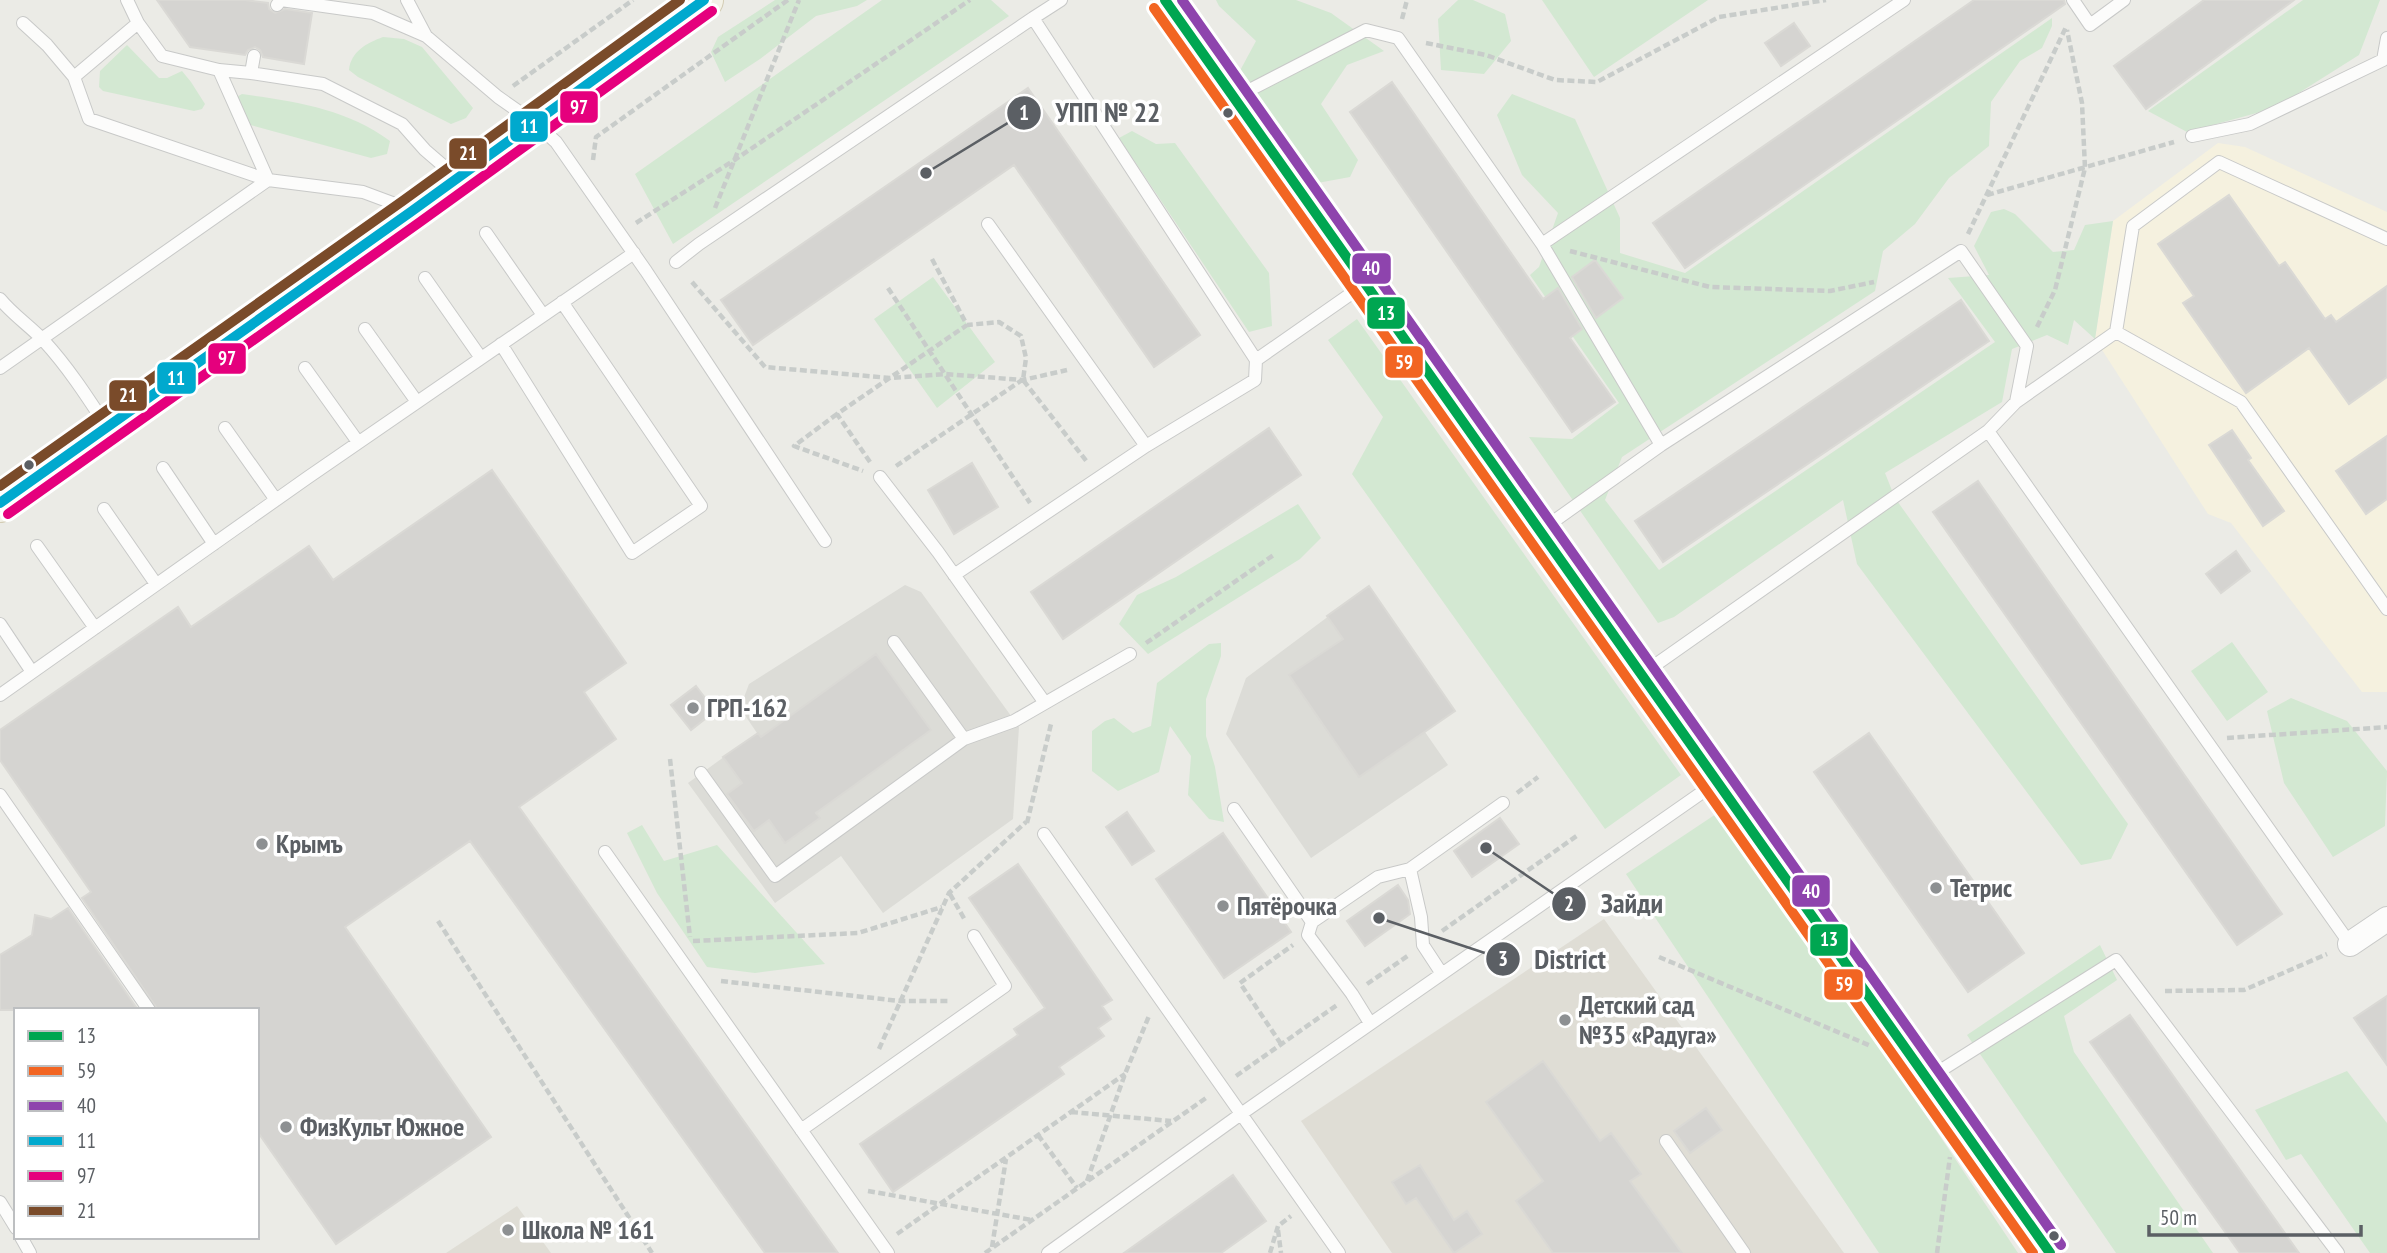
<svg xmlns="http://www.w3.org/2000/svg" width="2387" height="1253" viewBox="0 0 2387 1253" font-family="'PT Sans Narrow',sans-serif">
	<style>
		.commercial { fill: #f5f1df }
		.industrial { fill: #dcdcd7 }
		.education { fill: #dfddd5 }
		.green { fill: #d3e8d2 }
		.building { fill: #d5d4d1; stroke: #dad9d5; stroke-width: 2 }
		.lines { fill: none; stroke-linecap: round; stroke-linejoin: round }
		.service-casing { stroke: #c8c9c8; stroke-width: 14 }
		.minor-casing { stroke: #c8c9c8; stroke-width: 26 }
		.primary-casing { stroke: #d3ccb4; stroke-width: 40 }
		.path { stroke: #c8ccca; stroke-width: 4.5; stroke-dasharray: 7 3.5; stroke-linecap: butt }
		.service { stroke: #fcfcfb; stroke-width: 12 }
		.minor { stroke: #fcfcfb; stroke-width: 24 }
		.primary { stroke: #f3f2e8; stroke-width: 38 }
		.bus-1-casing { stroke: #fff; stroke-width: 16 }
		.bus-2-casing { stroke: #fff; stroke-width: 16 }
		.bus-3-casing { stroke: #fff; stroke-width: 16 }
		.bus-4-casing { stroke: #fff; stroke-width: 16 }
		.bus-5-casing { stroke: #fff; stroke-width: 16 }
		.bus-6-casing { stroke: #fff; stroke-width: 16 }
		.bus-1 { stroke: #00a651; stroke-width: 10 }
		.bus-2 { stroke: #f26522; stroke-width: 10 }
		.bus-3 { stroke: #8e44ad; stroke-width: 10 }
		.bus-4 { stroke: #00a9ce; stroke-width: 10 }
		.bus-5 { stroke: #e5007d; stroke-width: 10 }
		.bus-6 { stroke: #7a4b2a; stroke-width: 10 }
		.bus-dot { fill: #5b5f64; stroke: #fff; stroke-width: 2.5 }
		.poi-dot { fill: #8d9092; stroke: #fff; stroke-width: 2.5 }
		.labels { text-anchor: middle; stroke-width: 7; stroke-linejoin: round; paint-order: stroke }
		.poi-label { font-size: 26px; font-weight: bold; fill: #5b5f64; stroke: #fff; text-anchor: start }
		.leader { fill: none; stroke: #5b5f64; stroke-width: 2.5 }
		.callout-dot { fill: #5b5f64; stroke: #fff; stroke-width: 2.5 }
		.mark-label { font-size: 21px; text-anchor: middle; font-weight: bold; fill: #fff }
		.callout-label { font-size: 28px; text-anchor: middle; font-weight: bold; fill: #5b5f64; stroke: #fff; stroke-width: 7; stroke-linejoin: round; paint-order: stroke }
		.line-badge { stroke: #fff; stroke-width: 2.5 }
		.badge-label { font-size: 19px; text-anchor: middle; font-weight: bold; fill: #fff }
	</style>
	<rect width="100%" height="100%" fill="#ebebe6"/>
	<path class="commercial" d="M2218,143l27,4 142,65v480h-25l-131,-169 -23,-9 -113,-175 18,-118z"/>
	<path class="industrial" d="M905,585l16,7 98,135 -6,92 -130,94 -42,-57 -66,47 -87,-120 69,-50 -17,-25 9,-24z
		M1369,586l86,125 -30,21 23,33 -137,93 -85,-124 20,-56z"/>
	<path class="education" d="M1604,919l240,334h-452l-91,-132z
		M517,1206l34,47h-105z"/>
	<path class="green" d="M775,0h92l-10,6 -41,10 -56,43 -35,23 -14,-30 7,-15z
		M882,0h109l18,16 -336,228 -38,-70z
		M1216,0h80l35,13 53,38 -37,14 -26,39 37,56 -8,17 -38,7 -76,-106 20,-37 -37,-35z
		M1458,0h15l32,14 6,27 -27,33 -43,-4 -3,-51z
		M1542,0h166l-114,77z
		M2303,0h77l-21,55 -84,53 -88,24 -39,-21z
		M2052,18v8l-10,22 -22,13 -29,41 -2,44 -40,32 -34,46 -32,27 -8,40 -253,166 -17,43 54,70 336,-228 -47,-64 41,-3 -15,-29 17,-34 13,-3 11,5 38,38 21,-2 11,-25 28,-4 -18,118 -21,-19 -6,25 -21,-10 -35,14 -10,53 -117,71 10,25 233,326 -17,35 -30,6 -224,-301 -14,-64 -169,117 -16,6 -129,-186 43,2 47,-36 -89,-128 9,-8 19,-54 -36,-38 -25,-60 15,-21 63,25 45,99v35l65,20z
		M383,37l21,2 18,8 51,61 -7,10 -15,6 -93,-47 -9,-7c2,-19 18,-27 34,-33z
		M127,45l32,33h8l15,-7 9,11 14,22 -3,5 -8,2 -91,-20 -4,-4 1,-16z
		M242,94c54,8 103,14 148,47l-3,13 -16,4 -135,-37c-7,-7 -7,-12 -3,-22z
		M1132,131l24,13 19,-1 94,130 3,53 -23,6 -130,-194z
		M933,277l62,85 -58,46 -63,-89z
		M1357,319l324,456 -76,54 -253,-355 31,-57 -55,-77z
		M1298,504l23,34 -21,21 -152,95 -29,-30 18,-29 39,-18z
		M2232,642l36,50 -41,29 -36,-50z
		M1221,643v13l-15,43v37l9,31 9,55 -15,-3 -21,-24 3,-39 -21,-30 -11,46 -41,19 -26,-20v-40l13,-10 9,-3 19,15 18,-7 6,-43 52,-39z
		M2291,698l56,23 40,50 -2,55 -52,31 -49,-74 -17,-72z
		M1722,810l296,443h-139l-253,-379z
		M642,825l22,36 53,-16 108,119 -70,9 -48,-6 -50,-74 -30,-60z
		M2100,945l17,35 -53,36 10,36 139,201h-97l-149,-218z
		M2347,1071l40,52v130h-17l-69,-99 -15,6 -31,-50z"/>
	<path class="building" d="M157,0h88l23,3 1,6 6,4 10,-4 27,4 -8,51 -41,-7 -3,-7 -5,-3 -7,3 -3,5 -55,-8z
		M1974,0h90l1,4 -380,264 -32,-45z
		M2204,0h90l-148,109 -32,-43z
		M1794,23l16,23 -29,20 -16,-23z
		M1392,82l151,217 15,-11 24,41 -12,9 45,64 -43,30 -222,-320z
		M1028,88l172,247 -46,32 -140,-202 -261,180 -32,-45z
		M2229,195l50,71 6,-4 40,57 6,-4 5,7 51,-36v91l-38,27 -40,-56 -63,45 -63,-90 11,-7 -36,-52z
		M1595,260l28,38 -27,20 -24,-41z
		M1961,300l28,41 -326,221 -28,-41z
		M1269,428l32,47 -238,164 -32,-47z
		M2232,430l19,28 -3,2 36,51 -21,15 -54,-81z
		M2387,436v63l-21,15 -30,-43z
		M972,463l26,44 -44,27 -26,-44z
		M492,470l134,193 -42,29 32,47 -97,68 319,446h-73l-295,-412 -125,86 146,210 -155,107 -79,-113v-121h-99l-76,-112 9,-6 -91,-132v-30l178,-123 13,20 118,-81 24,34z
		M1978,481l304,433 -45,31 -304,-433z
		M2236,551l14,20 -29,22 -15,-19z
		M1369,586l86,125 -96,66 -70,-102 54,-36 -16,-23z
		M876,654l55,76 -115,83 4,5 -35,25 -16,-23 -15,11 -27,-37 15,-11 -19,-26 35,-24 3,4z
		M696,686l19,25 -24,19 -20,-25z
		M1869,733l155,220 -56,39 -154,-220z
		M1127,812l27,39 -22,14 -26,-38z
		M1500,818l19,26 -47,33 -18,-26z
		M1223,833l68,99 -67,46 -68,-99z
		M1018,864l94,136 -10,6 9,13 -13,9 6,8 -45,31 5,7 -171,118 -33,-48 158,-109 -4,-6 31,-21 -76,-110z
		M1398,885l10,15 2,14 -45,32 -18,-25z
		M68,908l70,102h-138v-55l32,-20 3,-20 16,4z
		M2387,996v69l-33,-47z
		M2130,1015l169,238h-59l-150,-211z
		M1543,1061l57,80 11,-8 30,41 -11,7 52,72h-129l-37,-52 27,-20 -57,-79z
		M1706,1108l16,22 -32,23 -16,-22z
		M1420,1165l34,55 13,-9 15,23 -28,19 -38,-55 -10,6 -14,-22z
		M1233,1175l33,46 -45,32h-97z"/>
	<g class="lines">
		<g class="service-casing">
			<path id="service" d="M127,0l11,23
				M407,0l19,36
				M2073,0l17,25 34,-25
				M277,5l4,-5 92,13 53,23 72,61 37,26 21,19 90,129 179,270
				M1033,18l28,-18
				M23,23l24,22 27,32 15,42 179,61 95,12 43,16
				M254,56l-3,17 72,11 79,40 23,26 29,25
				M219,70l49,110
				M74,77l64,-54 24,33 57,14 32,3
				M1234,98l132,-68 32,8 144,206 119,201 -121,86
				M2192,136l58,-12 133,-64 4,-22
				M988,224l158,222
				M486,233l57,82
				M1542,244l362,-244
				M676,262l23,-18 334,-226 223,342 109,-76
				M425,278l56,80
				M0,299c13,16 30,27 44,42 23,25 42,54 61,83
				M365,329l52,73
				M2116,332l17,-106 86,-64 168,77
				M501,344l131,209 69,-47 -139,-204
				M0,368l268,-188
				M305,368l53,74
				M225,428l51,72
				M1988,431l28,-29 100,-70 125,70 146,207
				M1661,445l300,-194 66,95 -11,56
				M163,468l51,76
				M880,477l58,75 107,151
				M104,509l52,75
				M37,546l58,82
				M954,575l192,-129 109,-66 1,-20
				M0,624l32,48
				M894,642l70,97
				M1641,675l347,-244 362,513
				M0,695l307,-217 327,-225
				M701,773l74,103 189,-137 50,-18 116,-67
				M0,795l149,215
				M1234,809l78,113 -4,13 44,59 18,29
				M1044,834l295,419
				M605,852l283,401
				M1312,922l66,-45 32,-8
				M1442,974l-19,-29 -2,-28 -11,-48 93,-66
				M1927,1079l189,-119 222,293
				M801,1130l204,-144 -31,-50
				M1666,1141l78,112
				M0,1202l16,26
				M21,1237l9,16
				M1048,1253l193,-139 476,-332"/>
		</g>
		<g class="minor-casing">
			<path id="minor" d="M1165,0l885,1253
				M2350,944l37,-25"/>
		</g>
		<g class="primary-casing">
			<path id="primary" d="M0,503l412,-292 292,-211"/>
		</g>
		<path class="path" d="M1402,19l5,-19
			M1426,43l60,12 69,25 42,2 122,-65 107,-17
			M513,86l120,-86
			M593,160l3,-23 192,-137
			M1987,195l187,-53
			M715,208l84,-208
			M636,223l100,-64 234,-159
			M1968,234l98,-207
			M1570,251l140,36 120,4 44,-9
			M932,259l35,66 32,-3 22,14 5,22 -3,22 65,83
			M692,282l73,85 125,11 55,-4 78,6 44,-10
			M888,288l142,215
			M2037,327l18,-37 30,-122 -3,-65 -15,-73
			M837,414l-43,32 69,25
			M870,462l-33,-48 130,-89
			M896,466l126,-86
			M1146,643l129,-89
			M2227,738l160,-11
			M670,759l20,178
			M1517,793l21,-16
			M1027,823l24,-99
			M950,894l15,26
			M438,921l214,332
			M1442,931l136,-96
			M693,941l165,-8 84,-26
			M1659,957l212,89
			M721,981l179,20h49
			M1367,984l42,-29
			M2165,991l79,-1 83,-36
			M1281,1044l-41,-61 53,-38
			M879,1049l70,-156 77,-71
			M1236,1076l101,-71
			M1071,1112l100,9
			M1038,1135l39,53
			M1087,1181l38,-107 24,-58
			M868,1191l164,29
			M1278,1230l3,23
			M897,1234l228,-160
			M992,1247l14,-88
			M985,1253l221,-155
			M1270,1253l8,-27 13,-10
			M1937,1253l13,-96"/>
		<use href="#service" class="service"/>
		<use href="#minor" class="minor"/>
		<use href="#primary" class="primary"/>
		<g class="bus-1-casing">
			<path id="bus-1" d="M1165,0l885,1253"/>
		</g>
		<g class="bus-2-casing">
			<path id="bus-2" d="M1154,8l879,1245"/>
		</g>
		<g class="bus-3-casing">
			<path id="bus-3" d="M1182,0l879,1245"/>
		</g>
		<g class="bus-4-casing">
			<path id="bus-4" d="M0,503l412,-292 292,-211"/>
		</g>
		<g class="bus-5-casing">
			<path id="bus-5" d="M8,514l412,-292 292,-211"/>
		</g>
		<g class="bus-6-casing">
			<path id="bus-6" d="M0,486l404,-286 276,-200"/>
		</g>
		<use href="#bus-1" class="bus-1"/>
		<use href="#bus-2" class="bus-2"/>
		<use href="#bus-3" class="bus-3"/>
		<use href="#bus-4" class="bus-4"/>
		<use href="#bus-5" class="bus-5"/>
		<use href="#bus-6" class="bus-6"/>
	</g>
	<g class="bus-dot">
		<circle cx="1228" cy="113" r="6"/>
		<circle cx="29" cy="465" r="6"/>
		<circle cx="2054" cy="1236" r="6"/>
	</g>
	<g class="poi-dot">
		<circle cx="693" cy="708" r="7"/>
		<circle cx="262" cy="844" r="7"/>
		<circle cx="1936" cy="888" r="7"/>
		<circle cx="1223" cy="906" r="7"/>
		<circle cx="1565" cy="1020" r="7"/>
		<circle cx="286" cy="1127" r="7"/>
		<circle cx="508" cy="1230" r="7"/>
	</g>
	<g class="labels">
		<g class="poi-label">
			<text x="707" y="717">ГРП-162</text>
			<text x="276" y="853">Крымъ</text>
			<text x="1950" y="897">Тетрис</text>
			<text x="1237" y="915">Пятёрочка</text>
			<text x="1579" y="1014">Детский сад<tspan x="1579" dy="30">№35 «Радуга»</tspan></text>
			<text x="300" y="1136">ФизКульт Южное</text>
			<text x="522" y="1239">Школа № 161</text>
		</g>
	</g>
	<path class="leader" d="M926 173L1024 113M1486 848L1569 904M1379 918L1503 959"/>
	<g class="callout-dot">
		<circle cx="926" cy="173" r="7"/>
		<circle cx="1486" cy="848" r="7"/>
		<circle cx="1379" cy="918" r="7"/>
		<circle cx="1024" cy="113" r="18"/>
		<circle cx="1569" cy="904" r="18"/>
		<circle cx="1503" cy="959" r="18"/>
	</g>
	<g class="mark-label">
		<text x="1024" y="120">1</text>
		<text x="1569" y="911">2</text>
		<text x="1503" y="966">3</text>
	</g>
	<g class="callout-label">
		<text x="1108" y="122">УПП № 22</text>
		<text x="1632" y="913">Зайди</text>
		<text x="1570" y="969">District</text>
	</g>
	<g class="line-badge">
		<rect x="559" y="90" width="40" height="34" rx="7" fill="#e5007d"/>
		<rect x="509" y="110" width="40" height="33" rx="7" fill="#00a9ce"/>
		<rect x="448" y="137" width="40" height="33" rx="7" fill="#7a4b2a"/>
		<rect x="1351" y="252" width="41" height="33" rx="7" fill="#8e44ad"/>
		<rect x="1366" y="296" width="40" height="34" rx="7" fill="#00a651"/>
		<rect x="207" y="342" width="40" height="33" rx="7" fill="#e5007d"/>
		<rect x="1384" y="345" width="40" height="34" rx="7" fill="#f26522"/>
		<rect x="156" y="361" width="41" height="34" rx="7" fill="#00a9ce"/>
		<rect x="108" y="379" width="40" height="33" rx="7" fill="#7a4b2a"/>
		<rect x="1791" y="874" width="40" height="34" rx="7" fill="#8e44ad"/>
		<rect x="1809" y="923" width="40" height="34" rx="7" fill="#00a651"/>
		<rect x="1823" y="968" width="41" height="33" rx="7" fill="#f26522"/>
	</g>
	<g class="badge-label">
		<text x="579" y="114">97</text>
		<text x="529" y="133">11</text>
		<text x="468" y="160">21</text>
		<text x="1371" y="275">40</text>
		<text x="1386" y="320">13</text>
		<text x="227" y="365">97</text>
		<text x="1404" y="369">59</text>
		<text x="176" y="385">11</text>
		<text x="128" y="402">21</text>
		<text x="1811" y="898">40</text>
		<text x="1829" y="946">13</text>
		<text x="1844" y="991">59</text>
	</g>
	<rect x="14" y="1008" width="245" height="231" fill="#ffffff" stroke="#bdbfc1" stroke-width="2"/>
	<rect x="28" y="1031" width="35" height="10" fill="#00a651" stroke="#bdbfc1" stroke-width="2"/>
	<text x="77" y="1043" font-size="21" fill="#5b5f64">13</text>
	<rect x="28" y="1066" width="35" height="10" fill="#f26522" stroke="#bdbfc1" stroke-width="2"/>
	<text x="77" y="1078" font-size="21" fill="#5b5f64">59</text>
	<rect x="28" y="1101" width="35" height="10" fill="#8e44ad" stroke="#bdbfc1" stroke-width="2"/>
	<text x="77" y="1113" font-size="21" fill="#5b5f64">40</text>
	<rect x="28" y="1136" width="35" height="10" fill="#00a9ce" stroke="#bdbfc1" stroke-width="2"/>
	<text x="77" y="1148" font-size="21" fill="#5b5f64">11</text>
	<rect x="28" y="1171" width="35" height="10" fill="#e5007d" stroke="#bdbfc1" stroke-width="2"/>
	<text x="77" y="1183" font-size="21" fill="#5b5f64">97</text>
	<rect x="28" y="1206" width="35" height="10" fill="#7a4b2a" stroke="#bdbfc1" stroke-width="2"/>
	<text x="77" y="1218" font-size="21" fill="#5b5f64">21</text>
	<path d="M2149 1225v10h212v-10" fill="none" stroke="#5b5f64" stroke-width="3.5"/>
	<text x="2160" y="1225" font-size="21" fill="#5b5f64" stroke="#ffffff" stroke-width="5" paint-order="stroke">50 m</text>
</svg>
